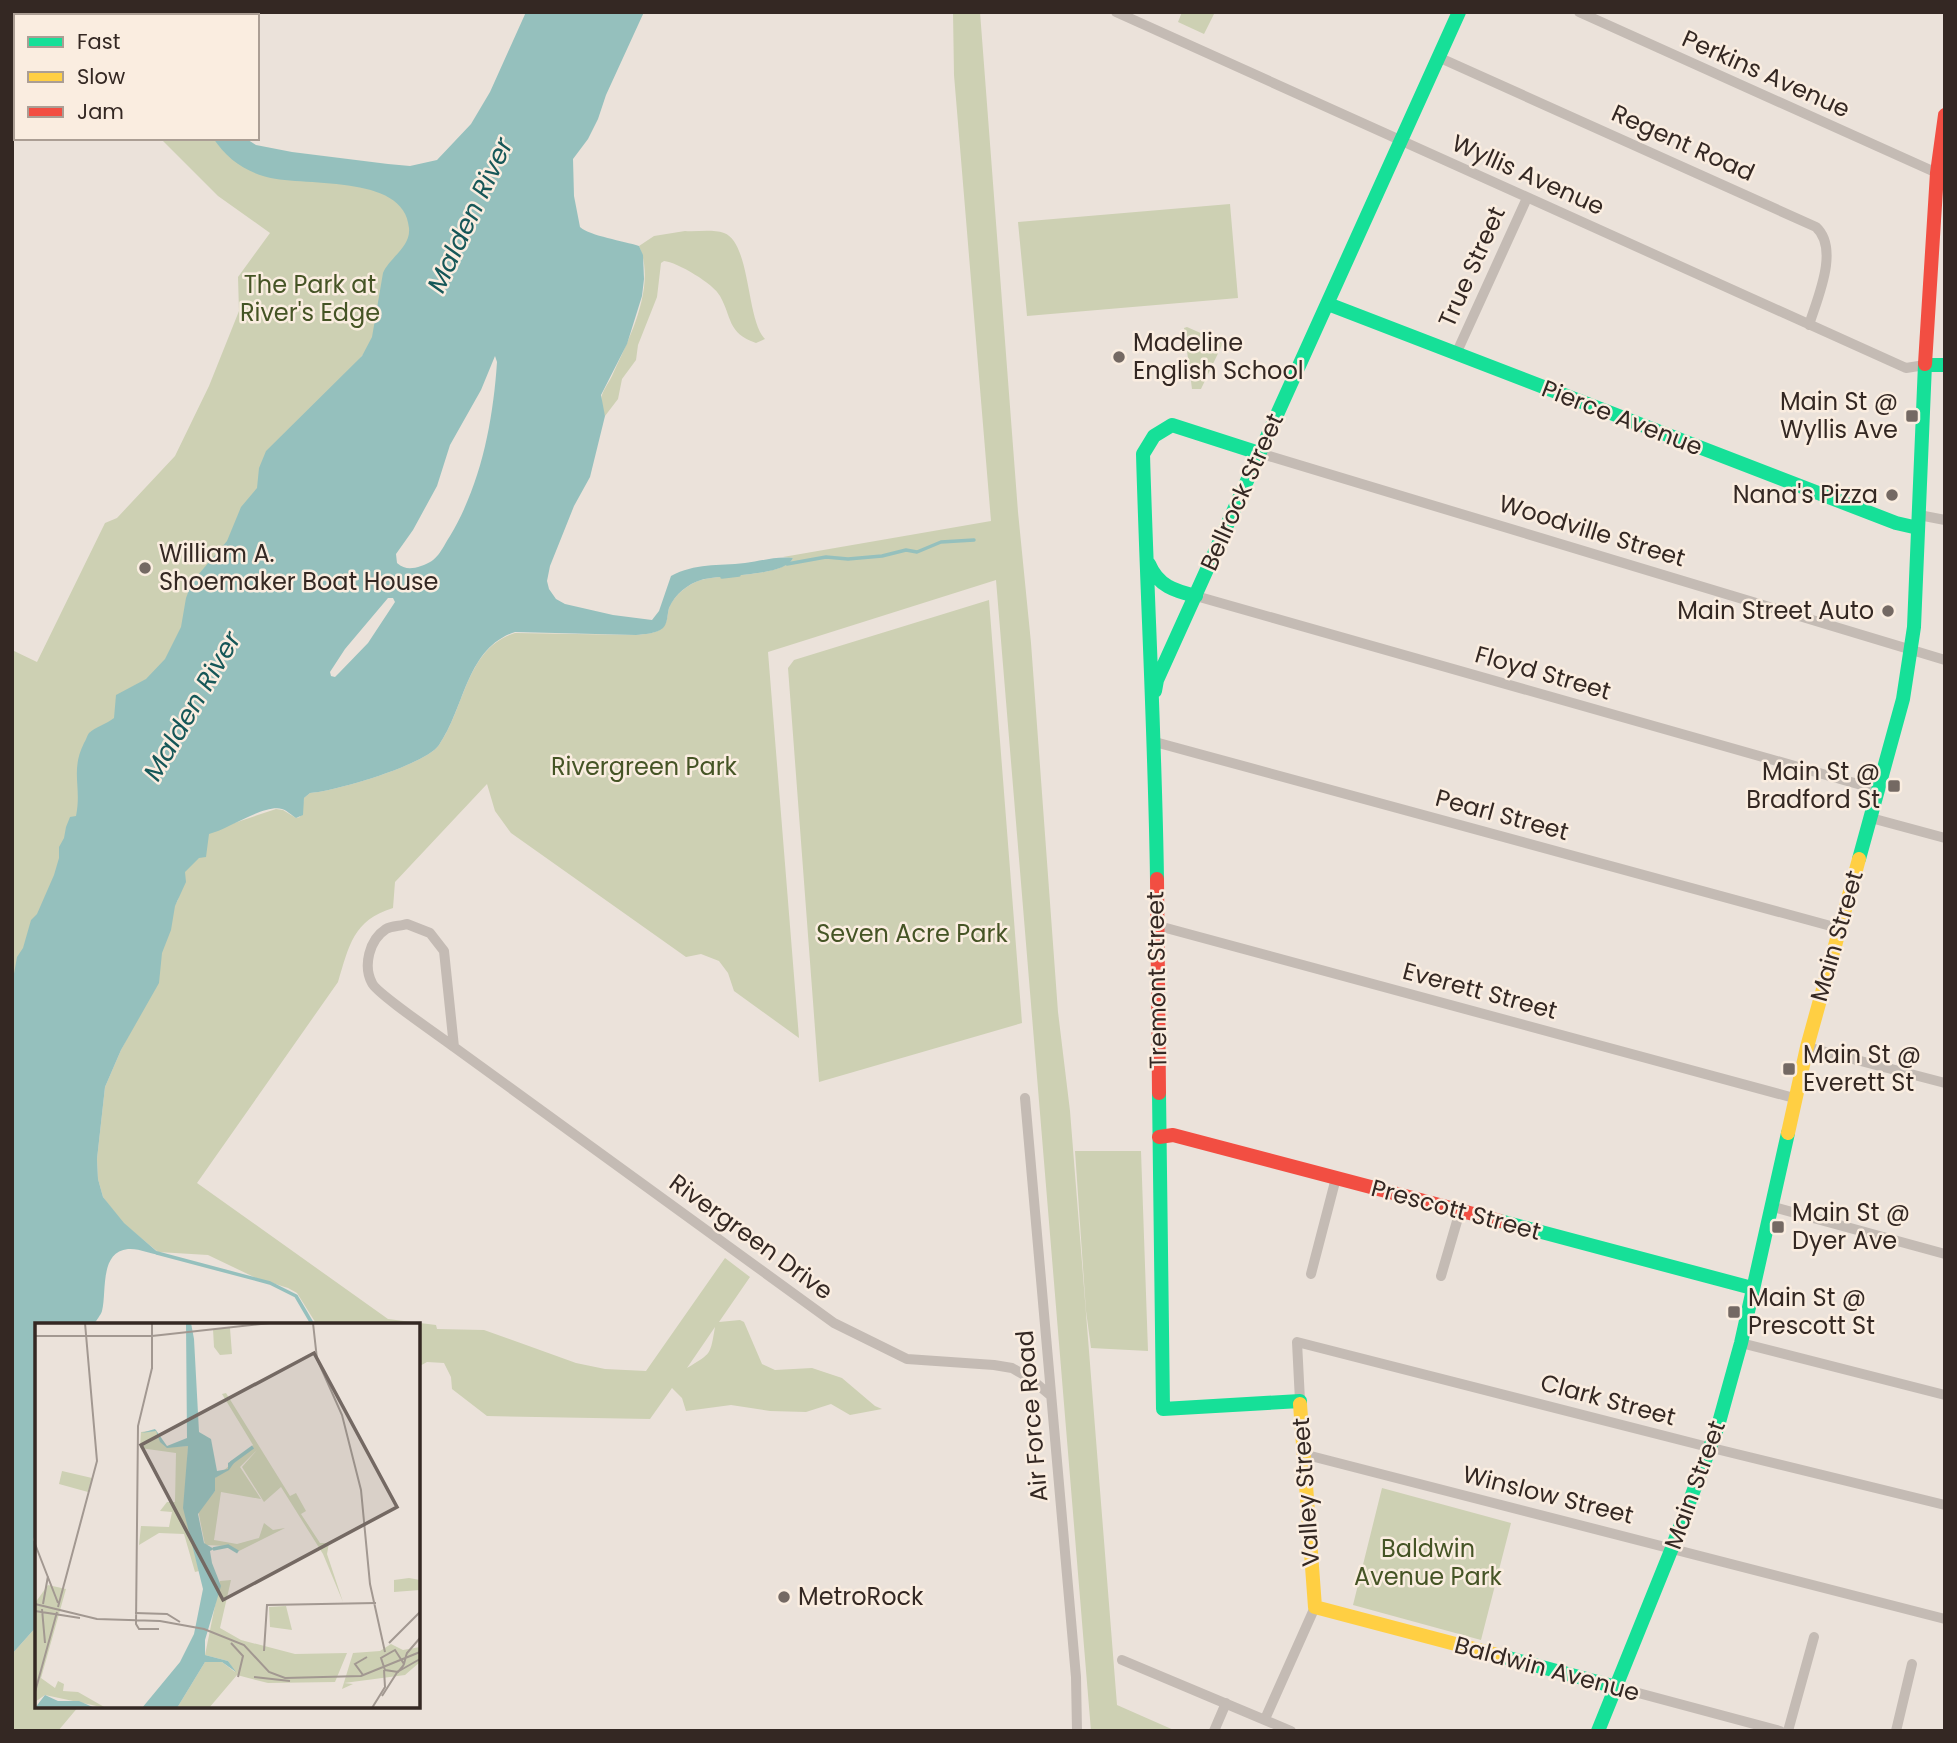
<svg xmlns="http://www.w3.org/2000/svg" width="1957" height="1743" viewBox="0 0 1957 1743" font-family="Poppins,sans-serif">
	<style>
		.green { fill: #cdd0b3; fill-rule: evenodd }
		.water { fill: #95c0bd; fill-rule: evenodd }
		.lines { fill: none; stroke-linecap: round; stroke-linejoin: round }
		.stream { stroke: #95c0bd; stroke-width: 3.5 }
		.street { stroke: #c4bbb4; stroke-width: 10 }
		.fast { stroke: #16e098; stroke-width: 14 }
		.slow { stroke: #ffcf43; stroke-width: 14 }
		.jam { stroke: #f24e42; stroke-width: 14 }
		.poi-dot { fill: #746963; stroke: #faede0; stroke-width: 2.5 }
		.labels { text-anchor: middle; stroke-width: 5; stroke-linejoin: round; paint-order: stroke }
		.street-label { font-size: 24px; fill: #342823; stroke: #faede0 }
		.park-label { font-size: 24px; fill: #455425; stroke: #faede0 }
		.poi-label { font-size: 24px; fill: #342823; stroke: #faede0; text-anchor: start }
		.water-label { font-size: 26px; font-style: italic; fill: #165758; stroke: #faede0 }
		.inset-river { fill: none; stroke: #95c0bd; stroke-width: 3.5 }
		.inset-road { fill: none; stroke: #a29891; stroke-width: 2 }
		.view { fill: #746963; fill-opacity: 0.15; stroke: #746963; stroke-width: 3.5 }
		.inset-edge { fill: none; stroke: #342823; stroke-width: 3.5 }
	</style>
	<rect width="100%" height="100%" fill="#ebe2da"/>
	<path class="green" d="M12,12h181v4h-177v12l-4,-1z
		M953,12h27l38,500 13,131 27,369 12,99 47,594 59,26h-85l-95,-1151 -228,72 31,386 -65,-47 -6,-18 -9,-12 -18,-7 -15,3 -175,-124 -16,-22 -8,-27 -92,98 -2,26c-40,12 -44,38 -55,74l-141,201 191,136 48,6 1,4 47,1 92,33 29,6 41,2 79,-113 25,19 -31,45 21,-2 4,2 18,42 13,6 37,-2 30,10 33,28 7,3 -32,6 -19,-11 -25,8 -36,-1 -39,-6 -45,6 -4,-13 -10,-10 -22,31 -163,-3 -35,-27 -1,-12 -7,-14 -17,-1 -9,5v-42h-101l-20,-32 -9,-5 -32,-10 -48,-23 -50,-3 -35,-29 -11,-14 -9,-12 -5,-18 -1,-20 8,-72 16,-37 29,-55 18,-79 10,-16 4,-28 19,-38 75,-25 7,1 13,8 4,-1 4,-19 6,-5c26,-2 115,-28 129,-48 26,-37 27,-97 76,-112l121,2c8,-1 20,-1 26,-7 6,-5 5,-13 7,-20 5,-13 19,-24 32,-28 20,-6 83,-3 92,-22l-10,-1 208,-36 -37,-446zM715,1327c-5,28 -3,26 -28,41z
		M1182,12h33l-11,22 -26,-12z
		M160,138h58l170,53 21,22 4,16 -38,110 -115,151 -92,172 -51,59 -58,155 -47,109v-335l25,12 68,-139 12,-5 58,-62 34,-70 30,-75 -1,-34 32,-44 -52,-37z
		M1230,204l8,94 -211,18 -9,-94z
		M685,231c12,1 27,-2 39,2 27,10 22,87 41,106l-9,4c-29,-10 -24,-26 -36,-47 -6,-12 -43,-34 -56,-35l-3,2 -4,34 -19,48 -2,15 -14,19 -4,20 -13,17c-2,-6 -5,-16 -3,-21 2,-6 7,-13 10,-19 17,-37 45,-90 27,-130l15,-10z
		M1187,327l36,16 -22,46h-9l-8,-61z
		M989,600l33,423 -203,59 -31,-414 6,-8z
		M1075,1151h66l7,200 -57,-3 -5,-37z
		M1382,1488l129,35 -30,117 -128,-35z
		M37,1626v80h42l-21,25h-46v-77z"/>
	<path class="water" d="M526,12h118l-38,83 -8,24 -10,20 -15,20 1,37 6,31c10,9 44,14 59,19l4,9 1,24 -2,17 -15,48 -26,51 4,21 -15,61 -16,29 -24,60 -3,15 2,8 7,10 9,5 48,11 39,5 7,-9 12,-35c24,-13 47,-10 74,-13 17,-2 31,-7 48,-5 -8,19 -72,16 -92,22 -13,4 -26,14 -32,28 -2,7 -1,15 -6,20 -7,6 -19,6 -27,7l-121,-3c-49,16 -50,76 -76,113 -14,20 -103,46 -129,48l-6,5 -1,17 -7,3c-5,-3 -8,-7 -14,-9 -18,-5 -55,21 -73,25l-3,23 -7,1 -14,14 1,10 -11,24 -4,24 -9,23 -3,30 -38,67 -16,37 -8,72 1,20 5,18 21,26 37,32c-11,-1 -22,-7 -33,-6 -29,3 -21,43 -26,62 -1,4 -6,9 -8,14h-57v203l-4,12 4,4v82l-25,28v-669l5,-28 6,-9 8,-28 6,-6 17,-39 5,-17v-11l5,-9 2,-11 4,-10 6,-1c6,-29 -6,-45 8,-73 1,-1 4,-9 5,-10 6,-6 18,-9 25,-15l2,-23 30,-16 19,-20 16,-32 5,-29 6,-16 35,-41 14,-34 16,-19 2,-20 7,-17 96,-95 10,-19 11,-64c6,-15 28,-26 26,-45 -4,-56 -109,-40 -146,-52 -22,-7 -37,-19 -50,-38h32l11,7 36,7 96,12 22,2 27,-6 34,-36 19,-32zM495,356l2,6c-4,60 -16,122 -47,174 -9,14 -12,25 -29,30 -9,3 -16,4 -24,-3l-1,-9 17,-24 24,-44 13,-41 31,-55zM388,598h5l2,4 -27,41 -29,30 -4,4 -4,-1 -1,-4 15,-23z"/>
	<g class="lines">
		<path class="stream" d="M787,564l39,-7 22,2 34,-3 24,-6 11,2 24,-10 33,-2
			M722,577l17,-2
			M157,1253l113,30 26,13 17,29"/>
		<path class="street" d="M1116,12l790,356 19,-3
			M1579,12l358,161
			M1438,57l378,170c24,22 1,72 -7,98
			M1456,354l71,-156
			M1259,453l686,207
			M1919,515l26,5
			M1196,596l683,194
			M1155,742l683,186
			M1871,818l74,20
			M407,924l23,9 14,18 10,96c-13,-10 -78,-54 -82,-64 -9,-17 -3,-43 14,-54 5,-3 15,-3 21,-5z
			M1155,925l639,173
			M454,1047l380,276 73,36 87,6 18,3 19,11 19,16
			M1807,1047l138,36
			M1025,1098l51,579 1,54
			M1770,1206l175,48
			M1311,1274l25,-96
			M1441,1276l19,-65
			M1741,1343l204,52
			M1300,1401l-3,-59 415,106 233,57
			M1303,1454l642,165
			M1122,1660l169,71
			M1616,1687l164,44
			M1265,1719l50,-112
			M1214,1731l12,-28
			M1788,1731l26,-94
			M1896,1731l16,-67"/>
		<path class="fast" d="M1328,304l568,219 22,5
			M1925,365h20
			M1149,564c9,22 26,27 47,32
			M1155,691l2,-11 302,-668
			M1859,859l44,-160 11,-72 11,-263
			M1157,879c-2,-142 -10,-283 -14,-425l11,-18 18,-11 87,28
			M1159,1093l4,316 137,-8v3
			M1500,1221l252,67
			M1501,1656l115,31
			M1598,1731l74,-183 46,-122 23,-83 47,-210"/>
		<path class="slow" d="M1788,1133l19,-86 52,-188
			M1300,1404l15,203 186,49"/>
		<path class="jam" d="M1925,364l12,-191 8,-58
			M1157,879l2,214
			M1159,1137l14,-2 327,86"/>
	</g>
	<g class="poi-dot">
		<circle cx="1119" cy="357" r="7"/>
		<rect x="1905" y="409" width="14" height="14" rx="3.5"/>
		<circle cx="1892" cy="495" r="7"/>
		<circle cx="145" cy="568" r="7"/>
		<circle cx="1888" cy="611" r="7"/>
		<rect x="1887" y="779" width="14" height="14" rx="3.5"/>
		<rect x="1782" y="1062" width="14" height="14" rx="3.5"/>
		<rect x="1771" y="1220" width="14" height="14" rx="3.5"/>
		<rect x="1727" y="1305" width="14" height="14" rx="3.5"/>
		<circle cx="784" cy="1597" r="7"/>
	</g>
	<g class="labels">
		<g class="street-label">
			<text transform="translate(1766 74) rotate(24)" y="8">Perkins Avenue</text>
			<text transform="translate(1683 143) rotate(24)" y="8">Regent Road</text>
			<text transform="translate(1528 175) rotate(24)" y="8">Wyllis Avenue</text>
			<text transform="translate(1472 267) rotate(-66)" y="8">True Street</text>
			<text transform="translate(1622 418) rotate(21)" y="8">Pierce Avenue</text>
			<text transform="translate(1242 492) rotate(-66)" y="8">Bellrock Street</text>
			<text transform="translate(1592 531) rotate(17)" y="8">Woodville Street</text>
			<text transform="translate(1543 673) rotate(16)" y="8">Floyd Street</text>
			<text transform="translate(1502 815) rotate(15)" y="8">Pearl Street</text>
			<text transform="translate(1837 936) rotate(-74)" y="8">Main Street</text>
			<text transform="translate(1157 980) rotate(-91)" y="8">Tremont Street</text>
			<text transform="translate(1480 991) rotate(15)" y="8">Everett Street</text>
			<text transform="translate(1456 1210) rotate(15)" y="8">Prescott Street</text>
			<text transform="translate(751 1237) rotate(36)" y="8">Rivergreen Drive</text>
			<text transform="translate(1608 1400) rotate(15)" y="8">Clark Street</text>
			<text transform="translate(1032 1416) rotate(-95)" y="8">Air Force Road</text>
			<text transform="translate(1695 1485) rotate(-70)" y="8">Main Street</text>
			<text transform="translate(1306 1492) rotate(-94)" y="8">Valley Street</text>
			<text transform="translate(1548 1495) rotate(14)" y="8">Winslow Street</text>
			<text transform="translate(1547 1669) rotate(15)" y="8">Baldwin Avenue</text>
		</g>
		<g class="park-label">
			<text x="310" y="293">The Park at<tspan x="310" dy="28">River's Edge</tspan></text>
			<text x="644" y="775">Rivergreen Park</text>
			<text x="912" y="942">Seven Acre Park</text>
			<text x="1428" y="1557">Baldwin<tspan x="1428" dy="28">Avenue Park</tspan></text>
		</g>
		<g class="poi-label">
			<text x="1133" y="351">Madeline<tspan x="1133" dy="28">English School</tspan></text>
			<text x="1898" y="410" text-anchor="end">Main St @<tspan x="1898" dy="28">Wyllis Ave</tspan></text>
			<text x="1878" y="503" text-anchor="end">Nana's Pizza</text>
			<text x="159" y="562">William A.<tspan x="159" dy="28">Shoemaker Boat House</tspan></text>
			<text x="1874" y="619" text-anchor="end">Main Street Auto</text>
			<text x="1880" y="780" text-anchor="end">Main St @<tspan x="1880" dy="28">Bradford St</tspan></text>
			<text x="1803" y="1063">Main St @<tspan x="1803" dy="28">Everett St</tspan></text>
			<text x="1792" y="1221">Main St @<tspan x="1792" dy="28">Dyer Ave</tspan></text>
			<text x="1748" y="1306">Main St @<tspan x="1748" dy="28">Prescott St</tspan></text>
			<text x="798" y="1605">MetroRock</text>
		</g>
		<g class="water-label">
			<text transform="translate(470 215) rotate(-65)" y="9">Malden River</text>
			<text transform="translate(192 706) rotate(-60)" y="9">Malden River</text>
		</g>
	</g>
	<g transform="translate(35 1323)">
		<rect width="385" height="385" fill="#ebe2da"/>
		<path d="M195,5l2,26 -12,1 -6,-8 -1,-18zM191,70l64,103 6,-3 10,18 -5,3 19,29h9l-2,11 16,48 -20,-48 -42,-67 -17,15 -22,-35 15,-17 -17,17 21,32 -40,-7 -7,48 23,4 22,-6 5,-15 9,7 12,-2 -48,24 -9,-6 -23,-1 -7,-35 17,-19v-13l38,-33 -31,-51zM121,107l10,17 22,-1 -2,68 13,57 -4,1 -11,-38 -25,-1 -20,12 2,-19 28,1 3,-15 -12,-1 7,-9h8l1,-49 -36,-5 1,-16zM27,148l30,7 -4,14 -29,-8zM374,255l11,2v10l-26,2v-12zM196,257l-11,48 21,12 54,14 52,-1 -12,29 -67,1 -31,-8 -28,33h-32l28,-46h17l13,10 -7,-11 -23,-6 15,-74zM13,262l18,4 -25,89 14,10 3,-7 6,3 -1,7 15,1 28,16 -61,-13 -10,7v-99zM251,283l6,24 -22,-3 -1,-20zM356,321l12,6 17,-3v15l-15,13 -61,8 9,1 -11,5 11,-36 27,-2z" fill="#cdd0b3"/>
		<path d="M151,0h5l3,16 5,93 12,7 6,32 11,-2v-6l10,-6 -9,13 -14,8v13l-17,23 6,29 10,6 -4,2 2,12 9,23 -16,54v15l23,6 8,11 -14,-10h-17l-28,46h-35l38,-46 14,-28 9,-45 -20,-81 5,-62 -21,2 -7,-6 -4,-11 -15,2 14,-4 12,17 20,-8zM10,372l13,6h21l16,7h-60z" fill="#95c0bd"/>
		<path class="inset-river" d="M196,140l22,-16M178,226l15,-3 10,6"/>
		<path class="inset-road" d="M278,0l4,36 25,56 19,75 9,94 15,68M0,13h117l118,-13M117,45l-14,58 -2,198 3,5h20M117,46v-46M0,221l23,59M0,281l62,15 63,2 44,8 40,16 25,27 16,6 76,-2 59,-24M8,281l5,-28M23,284l39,-146 -12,-138M7,286l3,34M0,288l45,7M100,290l32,1 13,8M196,320l12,13 -5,21M354,320l31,-31M229,328l3,-46 109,-2M369,341l-9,-14 -14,8 4,12 13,2 5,-6 1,-2 2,-8 1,-3 13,-15M364,348l21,-12M328,352l-8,-11 12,-7M219,354l36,4M0,369l22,-80M347,373l16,-25M337,385l13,-21 -1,-17"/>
		<path class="view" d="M279,30l83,154 -174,93 -82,-155z"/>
		<rect width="385" height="385" class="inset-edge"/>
	</g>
	<rect width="1957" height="1743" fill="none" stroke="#342823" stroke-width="28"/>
	<rect x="14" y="14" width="245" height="126" fill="#faede0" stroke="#ab9e94" stroke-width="2"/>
	<rect x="28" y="37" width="35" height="10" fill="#16e098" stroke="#ab9e94" stroke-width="2"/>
	<text x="77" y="49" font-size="21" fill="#342823">Fast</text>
	<rect x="28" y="72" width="35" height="10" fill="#ffcf43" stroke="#ab9e94" stroke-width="2"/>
	<text x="77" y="84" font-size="21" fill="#342823">Slow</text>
	<rect x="28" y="107" width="35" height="10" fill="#f24e42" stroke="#ab9e94" stroke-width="2"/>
	<text x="77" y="119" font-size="21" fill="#342823">Jam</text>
</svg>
